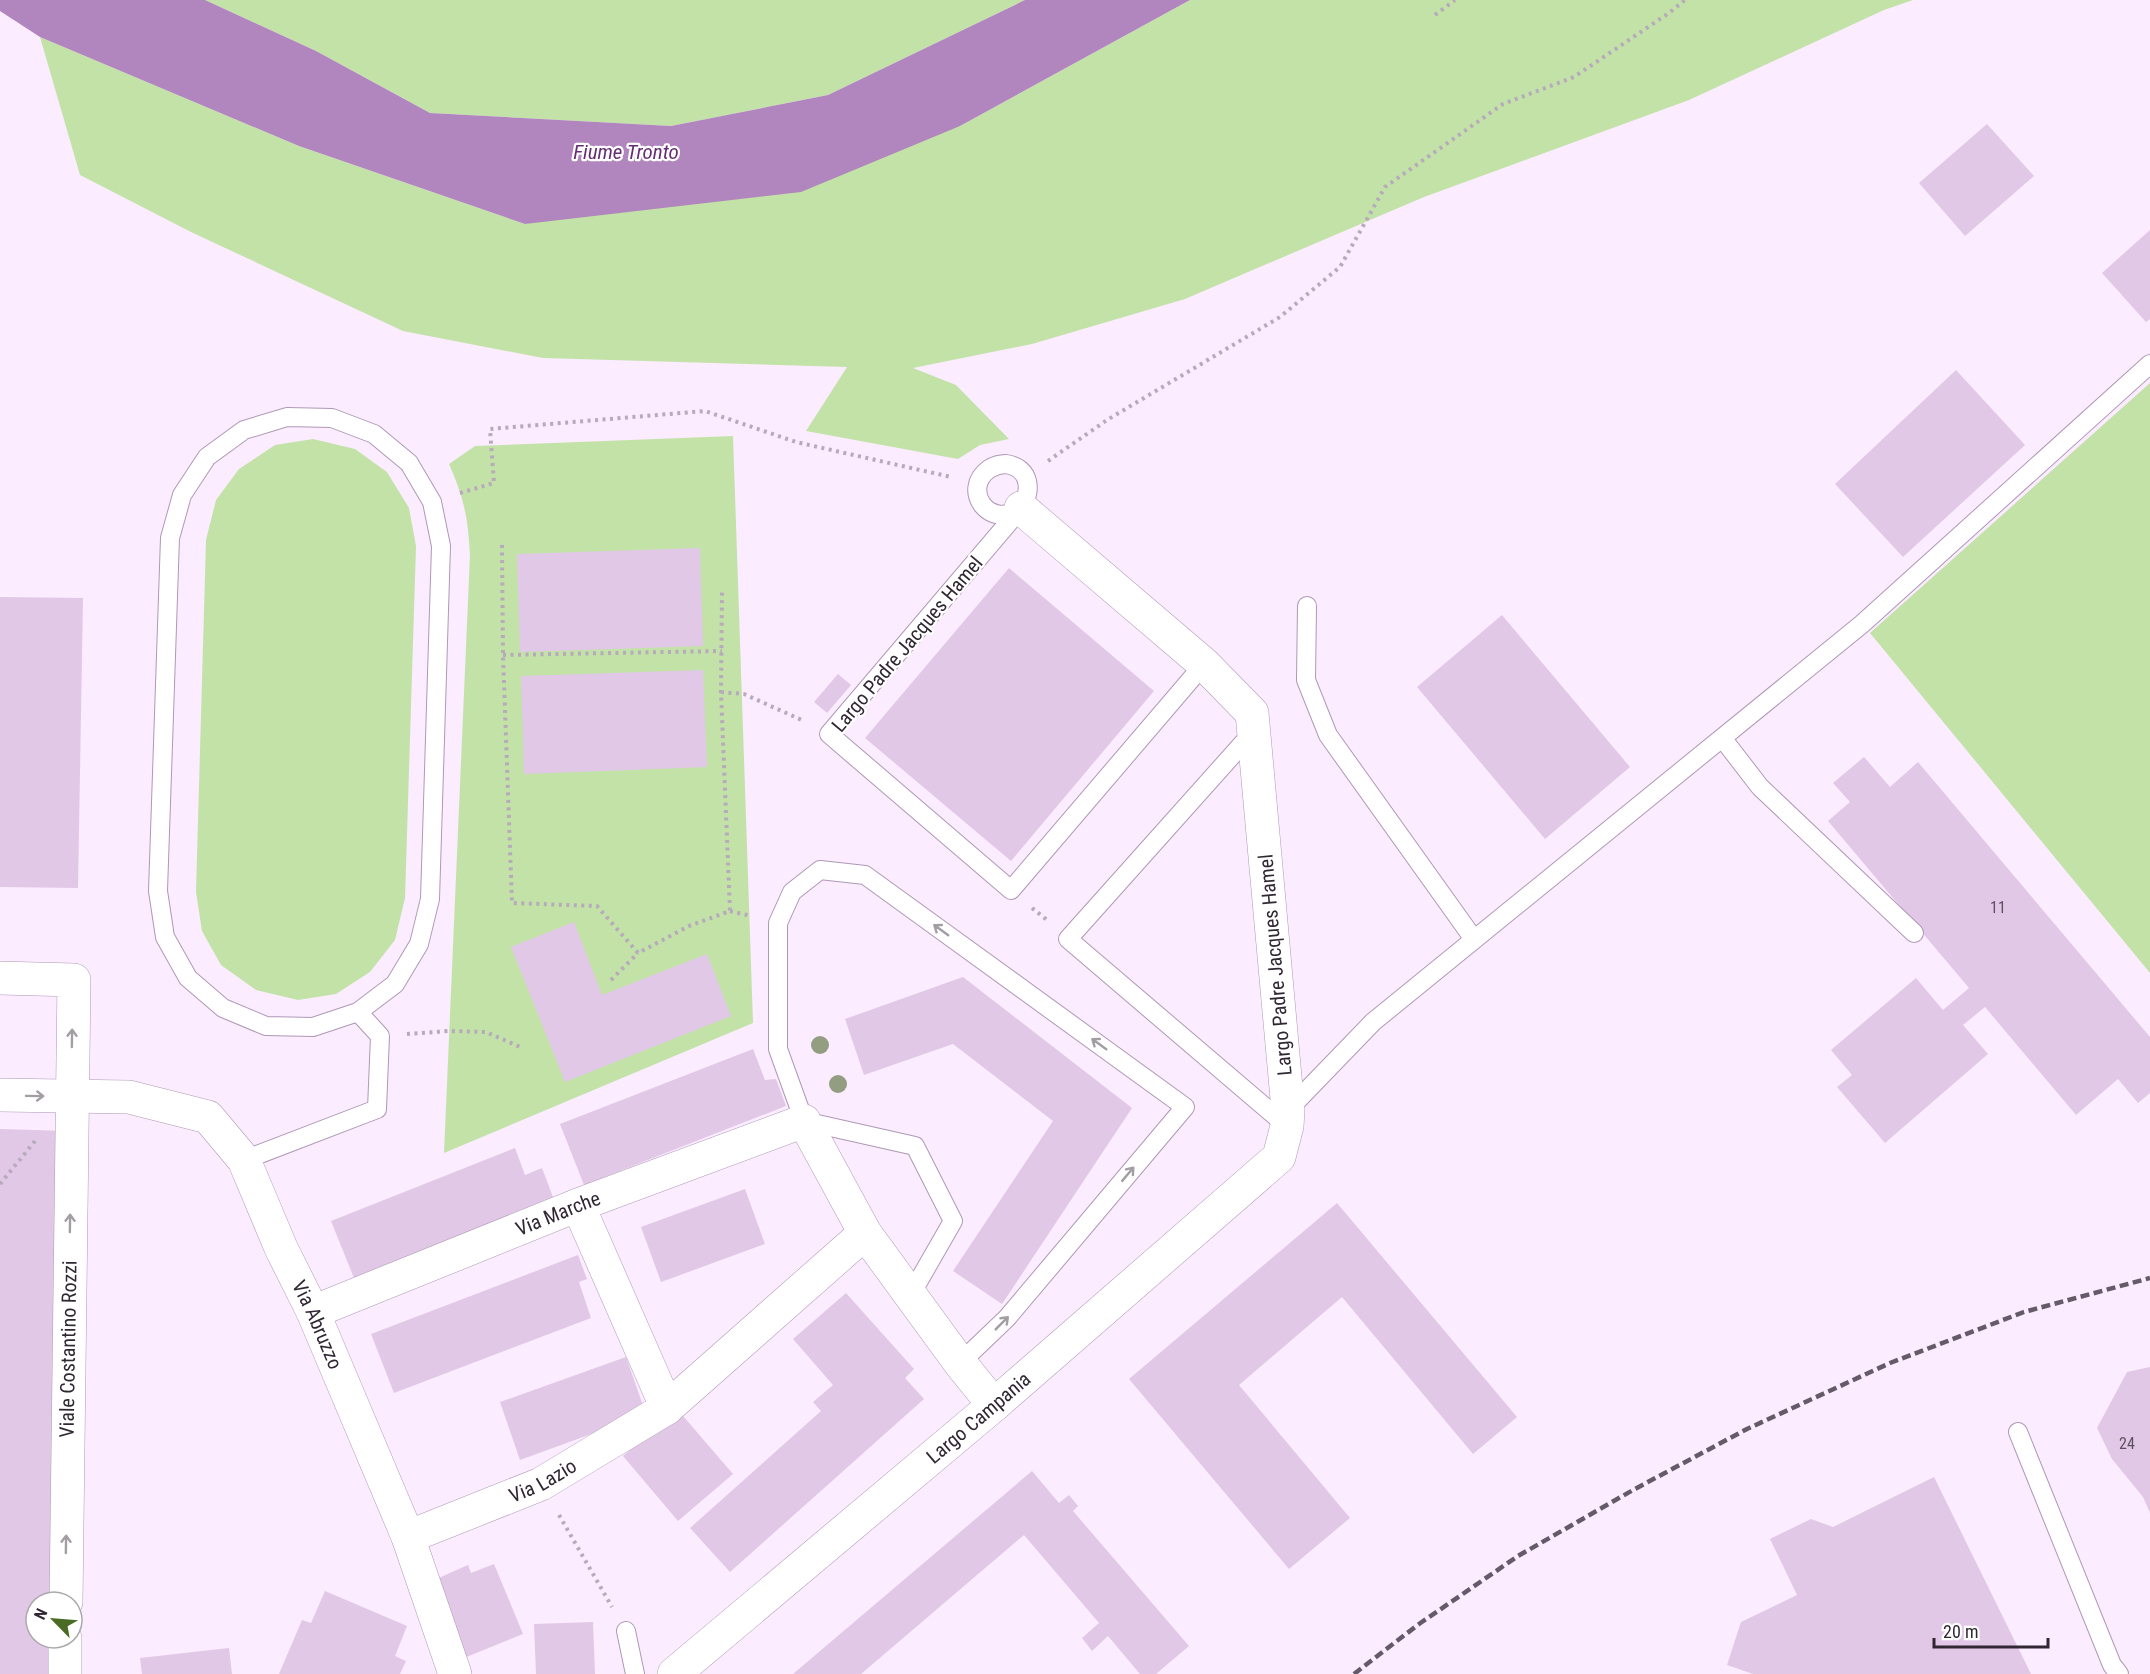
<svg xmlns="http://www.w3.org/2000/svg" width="2150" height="1674" viewBox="0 0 2150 1674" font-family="'Roboto Condensed',sans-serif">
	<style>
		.green { fill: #c3e2a8 }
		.water { fill: #b185bd }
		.building { fill: #e1c8e7 }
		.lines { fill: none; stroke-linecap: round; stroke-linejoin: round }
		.service-casing { stroke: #af98b6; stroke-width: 20 }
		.minor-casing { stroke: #af98b6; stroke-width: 34 }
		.path { stroke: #b7aabb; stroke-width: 4; stroke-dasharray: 3 4.5; stroke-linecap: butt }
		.service { stroke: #fff; stroke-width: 18 }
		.minor { stroke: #fff; stroke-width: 33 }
		.rail { stroke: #655a68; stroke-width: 4.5; stroke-dasharray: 9 4.5; stroke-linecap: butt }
		.tree { fill: #939d82 }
		.oneway { stroke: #a29ea3 }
		.labels { text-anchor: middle; stroke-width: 4.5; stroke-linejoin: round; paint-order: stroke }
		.number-label { font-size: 16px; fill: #5c4f60 }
		.street-label { font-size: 20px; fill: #302733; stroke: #fff }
		.water-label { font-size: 21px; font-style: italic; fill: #652e72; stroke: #fff }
	</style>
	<rect width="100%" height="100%" fill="#fbecff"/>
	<path class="green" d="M205,0h820l-197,95 -157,31 -241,-13 -114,-62z
		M1190,0h723l-29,10 -195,90 -265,97 -239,102 -153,45 -119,24 43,17 53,54 -29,6 -22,14 -152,-28 41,-64 -304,-9 -140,-27 -212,-99 -111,-57 -40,-138 259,109 226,78 435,-98z
		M2150,383v590l-280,-340z
		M733,436l20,587 -309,130 26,-598c-2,-37 -6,-57 -21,-91l26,-18z
		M313,439l42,10 32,23 22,36 7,38 -11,352 -10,42 -25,32 -34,22 -38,6 -42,-10 -35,-25 -19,-34 -6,-39 10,-352 10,-40 23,-31 36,-24z"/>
	<path class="water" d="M0,0h205l111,51 114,62 241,13 157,-31 197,-95h165l-230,126 -159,66 -276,32 -226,-78 -259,-109 -40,-26z"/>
	<path class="building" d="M1987,124l47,52 -69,60 -46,-53z
		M2150,230v89l-4,3 -44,-49z
		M1956,370l69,75 -122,112 -68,-73z
		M700,548l3,98 -183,6 -3,-98z
		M1009,568l145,123 -143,170 -146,-123z
		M0,597l83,1 -5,290 -78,-1z
		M1502,615l128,152 -85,72 -128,-152z
		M703,670l4,97 -183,7 -3,-98z
		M838,674l13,11 -24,28 -13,-11z
		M1864,757l26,30 28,-25 232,275v56l-12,10 -20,-24 -42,36 -91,-108 -22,18 25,29 -103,89 -48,-56 15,-12 -21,-25 85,-72 27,32 26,-22 -141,-167 22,-19 -17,-19z
		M574,922l28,73 105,-41 24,62 -166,66 -54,-135z
		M963,977l169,131 -130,196 -49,-33 100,-150 -100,-77 -89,31 -19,-56z
		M753,1049l12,31 11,-1 10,27 -202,79 -24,-61z
		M0,1129l67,2 -16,471h-15v36h14l-1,36h-49z
		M515,1148l10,27 17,-7 11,29 -199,81 -23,-57z
		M745,1189l20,55 -104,38 -20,-55z
		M1337,1203l180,214 -44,37 -131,-157 -103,88 111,133 -61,51 -160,-190z
		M578,1255l9,24 -8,3 12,36 -197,75 -23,-59z
		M846,1293l68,76 -9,9 19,21 -194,173 -40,-44 131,-117 -8,-9 20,-17 -40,-46z
		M626,1357l20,57 -126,46 -20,-58z
		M2150,1367v146l-7,-16 -31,-38 -15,-31 30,-56z
		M677,1409l56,65 -55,47 -55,-65z
		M1032,1471l27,32 10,-8 9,11 -5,5 116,135 -33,28h-16l-32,-38 -16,15 -10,-13 17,-15 -75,-88 -163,139h-68z
		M1934,1477l97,197h-278l-26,-9 14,-43 56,-27 -27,-56 41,-20 22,8z
		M494,1564l29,70 -59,24 -30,-78 34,-15 3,8z
		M325,1591l82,35 -12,30 11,5 -6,13h-121l23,-54 9,3z
		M593,1622l2,52h-59l-2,-50z
		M229,1648l3,26h-90l-2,-16z"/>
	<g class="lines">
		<g class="service-casing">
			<path id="service" d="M287,417l45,1 42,16 35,29 23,39 9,44 -11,353 -11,45 -24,40 -37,28 -45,15 -47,-1 -43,-18 -35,-30 -23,-41 -7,-46 12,-353 12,-43 25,-38 37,-27z
				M1021,508c-31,23 -61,-18 -32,-39 5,-3 11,-5 17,-5 25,4 26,27 15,44l-192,226 182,156 193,-226
				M1307,606l-1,74 22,55 145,203
				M1253,732l-185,207 219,187
				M1723,739l37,48 154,146
				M1288,1110l85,-88 489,-398 288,-260
				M244,1160l133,-51 3,-73 -22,-24
				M910,1296l43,-75 -38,-75 -111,-25 -26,-72v-126l14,-31 28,-22 45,5 320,232 -178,211 -47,45
				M2018,1432l94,233 7,9
				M626,1631l9,43"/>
		</g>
		<g class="minor-casing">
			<g id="minor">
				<path d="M0,978l74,2 -8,622"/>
				<path id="s1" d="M0,1095l129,2 79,20 36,43 37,88 32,64 95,225 47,137"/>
				<path d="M578,1205l89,203"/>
				<path id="s2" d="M313,1312l265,-107 226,-84 61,112 95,130 34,42"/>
				<path id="s3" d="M408,1537l133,-53 126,-76 198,-175"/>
				<path d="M65,1674v-36"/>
				<path id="s4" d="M674,1674l320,-269 285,-248 8,-31 1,-16 -36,-397 -48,-49 -183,-156"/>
			</g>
		</g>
		<path class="path" d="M1435,15l20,-15
			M1048,461l59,-41 173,-103 60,-50 45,-80 118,-83 71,-27 95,-64 16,-13
			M460,493l34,-10 -4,-54 215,-18 91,31 155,35
			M502,545l1,110 9,248 85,3 41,47 51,-27 41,-15 -9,-219 1,-102
			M503,655l219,-4
			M721,692l23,2 60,27
			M1032,908l15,12
			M730,911l21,5
			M611,980l27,-27
			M407,1034l42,-3 37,1 34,15
			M0,1184l35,-43
			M559,1515l53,92"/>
		<use href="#service" class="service"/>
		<use href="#minor" class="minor"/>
		<path class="rail" d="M1354,1674l65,-50 99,-68 115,-66 114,-61 143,-66 134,-51 126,-34"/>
	</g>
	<g class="tree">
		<circle cx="820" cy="1045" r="9"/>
		<circle cx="838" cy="1084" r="9"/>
	</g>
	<defs><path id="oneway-shaft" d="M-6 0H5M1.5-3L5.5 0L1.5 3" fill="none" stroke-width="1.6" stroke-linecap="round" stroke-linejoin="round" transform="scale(1.5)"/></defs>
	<g class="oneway">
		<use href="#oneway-shaft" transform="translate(941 930) rotate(-144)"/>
		<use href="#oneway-shaft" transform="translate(72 1038) rotate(-89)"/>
		<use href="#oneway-shaft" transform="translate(1099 1044) rotate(-144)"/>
		<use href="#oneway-shaft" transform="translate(35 1096) rotate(1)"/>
		<use href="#oneway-shaft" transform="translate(1128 1174) rotate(-50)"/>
		<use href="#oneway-shaft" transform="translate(70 1223) rotate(-89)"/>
		<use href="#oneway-shaft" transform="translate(1002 1323) rotate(-45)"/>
		<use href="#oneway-shaft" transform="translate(66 1544) rotate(-89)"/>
	</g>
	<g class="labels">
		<g class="number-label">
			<text x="1998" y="913">11</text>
			<text x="2127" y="1449">24</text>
		</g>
		<g class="street-label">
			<text transform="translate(907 644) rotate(-50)" y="7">Largo Padre Jacques Hamel</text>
			<text transform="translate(1275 965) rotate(-95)" y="7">Largo Padre Jacques Hamel</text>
			<text dy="7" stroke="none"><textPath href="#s2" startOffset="264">Via Marche</textPath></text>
			<text dy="7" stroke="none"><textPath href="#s1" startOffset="447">Via Abruzzo</textPath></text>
			<text transform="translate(68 1349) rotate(-89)" y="7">Viale Costantino Rozzi</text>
			<text dy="7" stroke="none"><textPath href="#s4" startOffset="398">Largo Campania</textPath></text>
			<text dy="7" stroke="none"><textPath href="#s3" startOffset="146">Via Lazio</textPath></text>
		</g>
		<g class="water-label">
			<text x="626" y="159">Fiume Tronto</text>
		</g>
	</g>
	<g transform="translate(54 1620) rotate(295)"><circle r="28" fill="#ffffff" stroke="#aca9ad" stroke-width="1.5"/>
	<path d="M0-4.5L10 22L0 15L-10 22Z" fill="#496b23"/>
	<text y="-9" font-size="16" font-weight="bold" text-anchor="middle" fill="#302733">N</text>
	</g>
	<path d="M1934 1638v9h114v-9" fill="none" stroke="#302733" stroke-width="3"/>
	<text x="1943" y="1638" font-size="18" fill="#302733" stroke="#ffffff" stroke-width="4.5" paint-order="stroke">20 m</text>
</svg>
